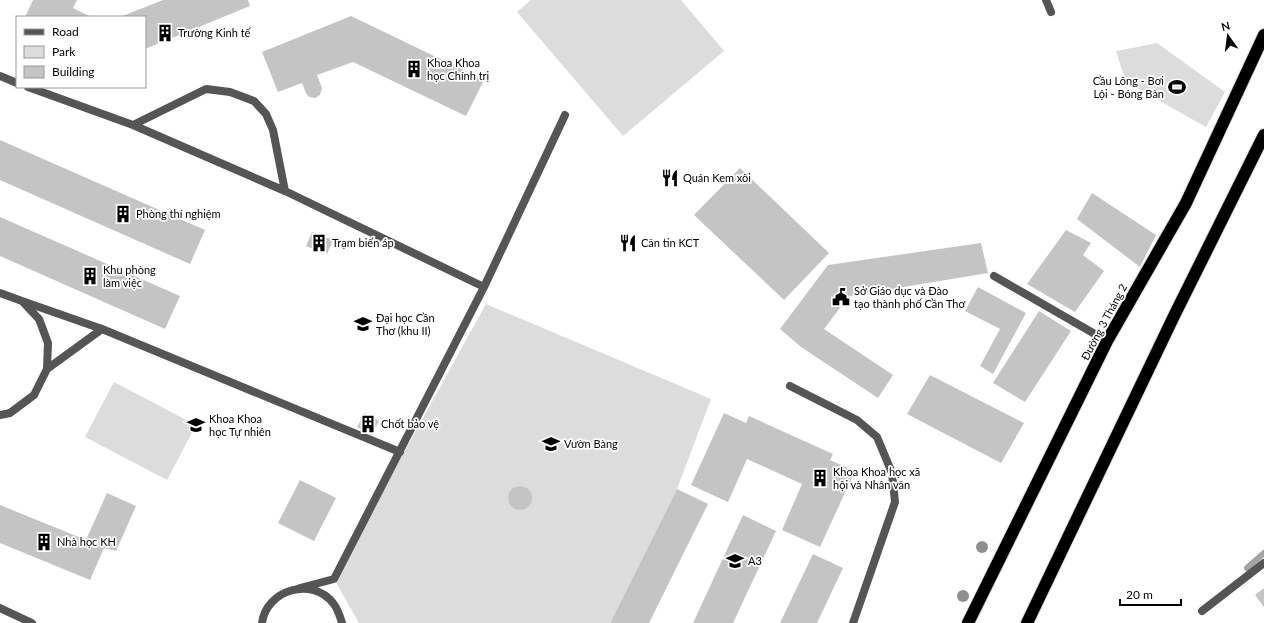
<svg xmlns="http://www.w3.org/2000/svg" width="1264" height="623" viewBox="0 0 1264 623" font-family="Lato,sans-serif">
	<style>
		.green { fill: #dcdcdc }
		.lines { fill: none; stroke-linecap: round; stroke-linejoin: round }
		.stream { stroke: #a3a3a3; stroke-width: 6 }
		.building { fill: #c4c4c4 }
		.highway-casing { stroke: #dbdbdb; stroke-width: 14 }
		.lane { stroke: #555; stroke-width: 8 }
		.street { stroke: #555; stroke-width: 8 }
		.highway { stroke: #000; stroke-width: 12 }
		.tree { fill: #8f8f8f }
		.labels { text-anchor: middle; stroke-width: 3.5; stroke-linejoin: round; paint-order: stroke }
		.poi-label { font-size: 11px; fill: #000; stroke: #fff; text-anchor: start }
		.street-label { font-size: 11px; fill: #000; stroke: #fff }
	</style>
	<rect width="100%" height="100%" fill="#fff"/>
	<path class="green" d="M531,0h150l43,51 -101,85 -106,-124z
		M1157,43l68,49 -19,35 -80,-45 -10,-31z
		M486,304l225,95 -34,90 -67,134h-251l-25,-44z
		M114,382l82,43 -29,55 -82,-43z"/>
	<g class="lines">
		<path class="stream" d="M1247,568l17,-15"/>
	</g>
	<path class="building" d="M33,0h44l-4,8 18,9h-66z
		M163,0h85l2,6 -105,43v-32h-25z
		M351,16l133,64 -18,36 -113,-54 -36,13 5,13 -2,7 -5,3 -6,-1 -3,-4 -4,-10 -24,9 -16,-40z
		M0,140l205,90 -15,34 -190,-84z
		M740,168l89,85 -45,47 -90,-85z
		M1092,193l64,42 -16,32 -63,-48z
		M0,217l180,79 -15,33 -165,-73z
		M1066,230l25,13 -8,12 21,16 -29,41 -48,-28z
		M312,232l21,8 -6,14 -21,-8z
		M981,243l7,30 -139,23 -25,33 69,46 -15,23 -77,-51 -21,-18 48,-64z
		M978,287l48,26 -33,61 -13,-8 20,-37 -35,-18z
		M1039,311l32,20 -46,71 -32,-19z
		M930,375l94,48 -23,40 -94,-49z
		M365,413l14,8 -8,14 -14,-8z
		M724,413l22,10 3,-7 84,38 -3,6 25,11 -35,76 -38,-17 20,-46 -55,-25 -19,43 -37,-17z
		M300,480l36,18 -22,43 -36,-18z
		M508 498a12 12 0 1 1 24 0a12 12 0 1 1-24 0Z
		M677,489l31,15 -59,119h-39z
		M107,493l29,13 -20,45 -12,-3 -14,32 -90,-37v-38l86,35z
		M743,515l33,16 -43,92h-40z
		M813,554l30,14 -26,55h-37z
		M1264,588v19l-9,-12z"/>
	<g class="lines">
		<g class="highway-casing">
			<path id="highway" d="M968,623l139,-282 79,-138 78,-168
				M1027,623l147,-307 90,-181"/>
		</g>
		<path class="lane" d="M0,76l17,7
			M28,87l105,38 152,66 199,96 -150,292 -34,9
			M133,125l73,-36 24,3 24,9 12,13 7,16 12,61
			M484,287l81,-172
			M0,293l22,8 17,18 9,24 -1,26 -13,26 -24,18 -10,2
			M22,301l80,28 298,123
			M47,369l55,-40
			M790,386l67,34 20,17 15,36 3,29 -42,121
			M0,608l32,15
			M262,623c4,-33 50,-47 71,-20 5,6 7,13 9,20"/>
		<path class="street" d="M1046,0l5,12
			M994,276l113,65
			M1202,611l62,-48"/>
		<use href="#highway" class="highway"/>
	</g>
	<g class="tree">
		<circle cx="982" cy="547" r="6"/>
		<circle cx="963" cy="596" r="6"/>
	</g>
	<defs>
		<g id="building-bare" transform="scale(1.38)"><path d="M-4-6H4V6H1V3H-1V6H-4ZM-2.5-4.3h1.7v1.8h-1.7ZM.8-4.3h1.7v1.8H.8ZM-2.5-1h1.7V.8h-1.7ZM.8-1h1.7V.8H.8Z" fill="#000" stroke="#fff" stroke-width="2.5" paint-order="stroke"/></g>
		<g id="stadium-bare" transform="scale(1.38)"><path d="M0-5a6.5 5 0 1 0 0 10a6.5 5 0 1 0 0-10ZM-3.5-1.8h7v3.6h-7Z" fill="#000" stroke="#fff" stroke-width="2.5" paint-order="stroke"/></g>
		<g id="restaurant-bare" transform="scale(1.38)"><path d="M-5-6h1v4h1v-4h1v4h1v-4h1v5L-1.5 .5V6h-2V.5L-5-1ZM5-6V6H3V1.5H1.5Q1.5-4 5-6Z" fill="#000" stroke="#fff" stroke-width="2.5" paint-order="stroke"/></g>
		<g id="civic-bare" transform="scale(1.38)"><path d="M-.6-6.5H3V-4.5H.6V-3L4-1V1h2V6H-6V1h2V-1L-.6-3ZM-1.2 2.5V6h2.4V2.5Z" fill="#000" stroke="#fff" stroke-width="2.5" paint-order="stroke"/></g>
		<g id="university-bare" transform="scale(1.38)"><path d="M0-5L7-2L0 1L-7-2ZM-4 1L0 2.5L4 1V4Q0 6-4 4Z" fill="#000" stroke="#fff" stroke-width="2.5" paint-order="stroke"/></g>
		<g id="school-bare" transform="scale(1.38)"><path d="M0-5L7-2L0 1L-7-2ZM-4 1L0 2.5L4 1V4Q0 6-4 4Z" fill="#000" stroke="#fff" stroke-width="2.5" paint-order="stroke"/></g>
	</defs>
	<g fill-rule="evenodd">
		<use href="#building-bare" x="165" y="33"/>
		<use href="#building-bare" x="414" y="69"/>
		<use href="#stadium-bare" x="1177" y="87"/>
		<use href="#restaurant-bare" x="670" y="178"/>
		<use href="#building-bare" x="123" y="214"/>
		<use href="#building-bare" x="319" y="243"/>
		<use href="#restaurant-bare" x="628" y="243"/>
		<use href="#building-bare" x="90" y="276"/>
		<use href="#civic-bare" x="841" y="297"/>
		<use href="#university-bare" x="363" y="324"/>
		<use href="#building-bare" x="368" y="424"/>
		<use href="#school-bare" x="196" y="425"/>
		<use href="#school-bare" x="551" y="444"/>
		<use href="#building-bare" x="820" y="478"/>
		<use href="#building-bare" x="44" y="542"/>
		<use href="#school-bare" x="735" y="561"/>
	</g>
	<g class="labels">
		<g class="poi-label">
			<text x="178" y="37">Trường Kinh tế</text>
			<text x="427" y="67">Khoa Khoa<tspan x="427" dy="13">học Chính trị</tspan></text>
			<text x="1164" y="85" text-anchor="end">Cầu Lông - Bơi<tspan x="1164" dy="13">Lội - Bóng Bàn</tspan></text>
			<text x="683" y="182">Quán Kem xôi</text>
			<text x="136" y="218">Phòng thí nghiệm</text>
			<text x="332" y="247">Trạm biến áp</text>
			<text x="641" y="247">Căn tin KCT</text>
			<text x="103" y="274">Khu phòng<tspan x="103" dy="13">làm việc</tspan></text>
			<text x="854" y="295">Sở Giáo dục và Đào<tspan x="854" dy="13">tạo thành phố Cần Thơ</tspan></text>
			<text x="376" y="322">Đại học Cần<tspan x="376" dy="13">Thơ (khu II)</tspan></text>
			<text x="209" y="423">Khoa Khoa<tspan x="209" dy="13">học Tự nhiên</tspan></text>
			<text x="381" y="428">Chốt bảo vệ</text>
			<text x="564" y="448">Vườn Bàng</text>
			<text x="833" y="476">Khoa Khoa học xã<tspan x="833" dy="13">hội và Nhân văn</tspan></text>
			<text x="57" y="546">Nhà học KH</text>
			<text x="748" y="565">A3</text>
		</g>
		<g class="street-label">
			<text transform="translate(1104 322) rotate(-62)" y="4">Đường 3 Tháng 2</text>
		</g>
	</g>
	<rect x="16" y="16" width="130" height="72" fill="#ffffff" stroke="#999999"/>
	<rect x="24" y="29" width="20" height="6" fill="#555555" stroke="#999999"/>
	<text x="52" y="36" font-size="12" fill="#000000">Road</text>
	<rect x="24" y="46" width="20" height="12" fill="#dcdcdc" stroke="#999999"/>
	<text x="52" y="56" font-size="12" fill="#000000">Park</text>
	<rect x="24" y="66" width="20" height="12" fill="#c4c4c4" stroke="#999999"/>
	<text x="52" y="76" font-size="12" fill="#000000">Building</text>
	<g transform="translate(1228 36) rotate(346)" stroke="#ffffff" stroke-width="3" paint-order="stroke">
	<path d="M0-3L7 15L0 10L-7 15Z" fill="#000000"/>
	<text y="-6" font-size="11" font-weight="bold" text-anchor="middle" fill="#000000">N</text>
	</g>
	<path d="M1120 599v6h61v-6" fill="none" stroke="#000000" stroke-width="2"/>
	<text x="1126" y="599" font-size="12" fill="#000000" stroke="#ffffff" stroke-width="3" paint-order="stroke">20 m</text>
</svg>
